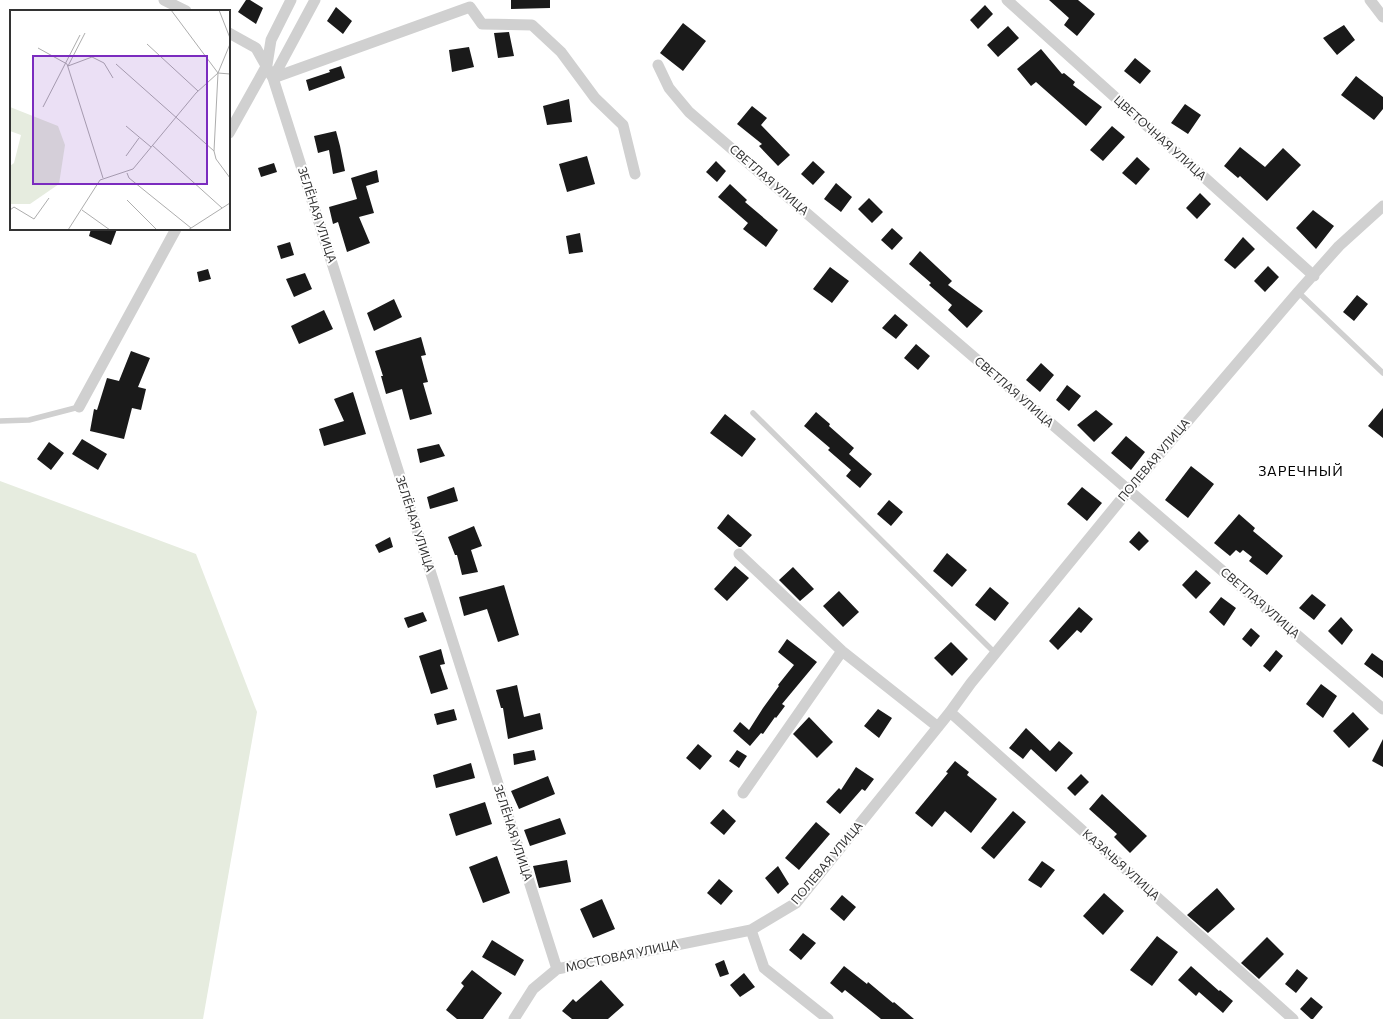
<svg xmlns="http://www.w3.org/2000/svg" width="1383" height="1019" viewBox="0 0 1383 1019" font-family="Commissioner,sans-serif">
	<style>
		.green { fill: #e6ecdf }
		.building { fill: #1a1a1a }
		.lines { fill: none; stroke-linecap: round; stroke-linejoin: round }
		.lane { stroke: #d0d0d0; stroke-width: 5.5 }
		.street { stroke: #d0d0d0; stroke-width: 11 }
		.labels { text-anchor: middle; stroke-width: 4; stroke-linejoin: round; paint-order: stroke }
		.street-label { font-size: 12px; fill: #333; stroke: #fff }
		.quarter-label { font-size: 14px; letter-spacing: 1px; fill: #000; stroke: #fff }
		.inset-road { fill: none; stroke: #adadad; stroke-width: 1 }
		.view { fill: #7b2cbf; fill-opacity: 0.15; stroke: #7b2cbf; stroke-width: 2 }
		.inset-edge { fill: none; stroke: #333; stroke-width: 2 }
	</style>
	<rect width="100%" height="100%" fill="#fff"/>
	<path class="green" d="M0,481l196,73 61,158 -54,307h-203z"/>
	<path class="building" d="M246,0h4l13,8 -7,16 -18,-12z
		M511,0h39v8l-39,1z
		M1049,0h29l17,14 -18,22 -13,-11 5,-7z
		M985,5l8,9 -15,15 -8,-9z
		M336,7l16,14 -9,13 -16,-13z
		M683,23l23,18 -23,30 -23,-18z
		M1344,25l11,15 -18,15 -14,-17z
		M1008,26l11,12 -21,19 -11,-12z
		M509,32l5,24 -16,2 -4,-25z
		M469,47l5,20 -22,5 -3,-22z
		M1041,49l21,25 2,-1 11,9 -2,3 29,22 -16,19 -50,-44 -5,4 -14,-17z
		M1135,58l16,13 -11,13 -16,-13z
		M341,66l4,12 -36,13 -3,-11 24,-8 -1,-2z
		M1356,76l27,21v12l-9,11 -33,-25z
		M569,99l3,23 -25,3 -4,-19z
		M1185,104l16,11 -13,19 -17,-11z
		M752,106l15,12 -6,7 29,30 -12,11 -19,-20 3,-2 -25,-20z
		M1112,126l13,11 -22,24 -13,-11z
		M336,131l4,15 5,25 -12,3 -4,-24 -11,3 -4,-17z
		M1240,147l25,20 18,-19 18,17 -34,36 -27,-25 -2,2 -14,-12z
		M587,156l8,28 -28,8 -8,-28z
		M1137,157l13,12 -14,16 -14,-12z
		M716,161l10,10 -9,11 -11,-10z
		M813,161l12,11 -12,13 -12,-11z
		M274,163l3,9 -16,5 -3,-9z
		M377,170l2,12 -13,4 8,27 -15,4 11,26 -23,9 -9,-30 -5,2 -4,-17 28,-8 -6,-21z
		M836,183l16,14 -11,15 -17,-13z
		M730,184l17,16 -2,2 33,28 -12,17 -23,-18 5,-6 -30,-26z
		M1200,193l11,11 -14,15 -11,-11z
		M869,198l14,14 -11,11 -14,-14z
		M1313,210l21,16 -18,23 -20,-21z
		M892,228l11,10 -11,12 -11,-10z
		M91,229h26l-6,16 -22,-9z
		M580,233l3,19 -14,2 -3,-18z
		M1243,237l12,12 -20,20 -11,-9z
		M290,242l4,13 -13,4 -4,-13z
		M920,251l32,30 -4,4 35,26 -16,17 -19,-18 4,-5 -23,-20 2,-2 -22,-19z
		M1268,266l11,11 -14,15 -11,-11z
		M830,267l19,14 -17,22 -19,-14z
		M208,269l3,10 -12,3 -2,-10z
		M305,273l7,16 -18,8 -8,-18z
		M1357,295l11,9 -14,17 -11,-9z
		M394,299l8,18 -28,14 -7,-18z
		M324,310l9,19 -34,15 -8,-18z
		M895,314l13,11 -12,14 -14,-11z
		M421,337l5,18 -5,1 7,26 -5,1 9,31 -22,6 -8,-31 -16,5 -5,-18h2l-8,-25z
		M916,344l14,12 -12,14 -14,-12z
		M131,351l19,7 -12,29 8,2 -5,21 -9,-2 -8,31 -34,-8 4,-22 3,1 10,-32 12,3z
		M1041,363l13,12 -14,17 -14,-12z
		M1067,385l14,11 -12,15 -13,-11z
		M353,392l13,42 -42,12 -5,-17 25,-8 -10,-22z
		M1383,408v30l-15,-12z
		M1096,410l17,14 -19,18 -17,-17z
		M816,412l14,12 -1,2 25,22 -5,6 23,20 -12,14 -14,-12 5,-6 -23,-20 2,-2 -26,-22z
		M725,414l31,25 -14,18 -32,-24z
		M1126,436l19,16 -14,18 -20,-17z
		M82,439l25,15 -9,16 -26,-16z
		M49,442l15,11 -13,17 -14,-11z
		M439,444l6,12 -25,7 -3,-14z
		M1191,466l23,18 -26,34 -23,-18z
		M454,487l4,14 -28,8 -3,-12z
		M1082,487l20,16 -15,18 -20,-17z
		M889,500l14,12 -12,14 -14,-12z
		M728,514l24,21 -11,12h-2l-22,-19z
		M1239,514l16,14 -2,3 30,25 -16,19 -18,-14 3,-4 -9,-7 -3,3 -4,-3 -6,6 -16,-13z
		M474,526l8,20 -11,4 7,22 -16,3 -5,-20h-2l-7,-18z
		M1139,531l10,10 -10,10 -10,-9z
		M390,537l3,10 -14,6 -4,-8z
		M947,553l20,17 -15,17 -19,-16z
		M735,566l14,12 -22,23 -13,-12z
		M793,567l21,22 -14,12 -21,-21z
		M1196,570l15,13 -15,16 -14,-14z
		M504,585l15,50 -21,7 -11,-33 -23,7 -5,-19z
		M990,587l19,16 -14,18 -20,-16z
		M839,591l20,21 -16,15 -20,-21z
		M1312,594l14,11 -12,15 -15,-12z
		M1221,597l15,11 -12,18 -15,-14z
		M1079,607l14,12 -12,14 -4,-3 -19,20 -9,-9z
		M423,612l4,9 -19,7 -4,-10z
		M1341,617l12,13 -11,15 -14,-14z
		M1251,628l9,8 -9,11 -9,-8z
		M787,639l30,23 -35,42 3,2 -9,12 -1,-1 -12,17 -2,-1 -11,13 -17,-15 7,-9 9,8 14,-22 16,-22 -1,-1 16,-20 -16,-13z
		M951,642l17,17 -16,17 -18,-18z
		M441,649l4,15 -5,1 8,24 -17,5 -12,-38z
		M1276,650l7,6 -13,16 -7,-6z
		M1372,653l11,8v17l-19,-14z
		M1321,684l16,12 -14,22 -17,-14z
		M517,685l7,32 16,-4 3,16 -35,10 -5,-31h-2l-5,-18z
		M454,709l3,11 -20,5 -3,-11z
		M878,709l14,9 -13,20 -15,-12z
		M1353,712l16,17 -20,19 -16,-17z
		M809,717l24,25 -16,16 -24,-24z
		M1026,728l24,23 9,-10 14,12 -17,19 -25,-23 -8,10 -14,-11z
		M1383,739v28l-11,-6z
		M698,744l14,12 -12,14 -14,-12z
		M534,750l2,10 -22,5 -1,-11z
		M737,750l10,6 -8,12 -10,-7z
		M955,761l14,11 -2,3 30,24 -26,34 -26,-22 -13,16 -17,-14 33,-40 -2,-1z
		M471,763l4,15 -39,10 -3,-13z
		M856,767l18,12 -9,12 -3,-2 -22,25 -14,-12 13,-14 2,2z
		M1081,774l8,8 -14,14 -8,-8z
		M548,776l7,18 -36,15 -8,-18z
		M1102,794l45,42 -17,17 -16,-16 3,-3 -28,-25z
		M485,802l7,22 -36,12 -7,-22z
		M723,809l13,12 -12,14 -14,-12z
		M1013,811l13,11 -32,37 -13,-11z
		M560,818l6,16 -36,12 -6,-16z
		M816,822l14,12 -31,36 -14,-12z
		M497,856l13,37 -27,10 -14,-36z
		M567,860l4,22 -32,6 -6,-22z
		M1042,861l13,9 -14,18 -13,-8z
		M778,866l11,18 -11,10 -13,-16z
		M719,879l14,12 -12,14 -14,-12z
		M1217,888l18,21 -27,24 -21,-18z
		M1104,893l20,18 -21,24 -20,-19z
		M842,895l14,12 -12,14 -14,-12z
		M602,899l13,30 -22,9 -13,-29z
		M803,933l13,10 -15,17 -12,-10z
		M1157,936l21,16 -26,34 -22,-16z
		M1267,937l17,17 -25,25 -18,-16z
		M492,940l32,20 -9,16 -33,-19z
		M724,960l5,14 -9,3 -5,-13z
		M844,966l23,18 1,-2 25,21 1,-1 20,17h-33l-36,-29 -3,3 -12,-10z
		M1191,966l28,25 1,-1 13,11 -10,12 -24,-21 -3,4 -18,-16z
		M1297,969l11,9 -12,15 -11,-9z
		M472,970l30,23 -19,26h-26l-11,-9 18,-24 -3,-3z
		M744,973l11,14 -15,10 -10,-12z
		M601,980l23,25 -16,14h-36l-10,-8 11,-12 3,3z
		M1311,997l12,10 -10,12h-2l-11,-10z"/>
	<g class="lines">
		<path class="lane" d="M1298,292l85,81
			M753,413l242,240
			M0,421l29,-1 50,-13"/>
		<path class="street" d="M164,0l22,11
			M1007,0l307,276
			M1370,0l13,17
			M229,33l27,15 17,30 284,891
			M658,65l11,23 20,24 694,597
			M273,78l197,-71 12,17 50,1 29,27 34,46 28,27 12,49
			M273,78l42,-78
			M229,133l38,-68 4,-25 20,-40
			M79,407l97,-178
			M739,554l103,97 96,76
			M950,712l343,307
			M743,793l99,-142
			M751,930l13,38 64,51
			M514,1019l19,-30 24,-20 194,-39 45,-27 154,-191 21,-29 157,-192 170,-199 41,-46 44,-40"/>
	</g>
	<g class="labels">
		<g class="street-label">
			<text transform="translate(1160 138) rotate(42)" y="4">ЦВЕТОЧНАЯ УЛИЦА</text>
			<text transform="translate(769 180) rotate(41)" y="4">СВЕТЛАЯ УЛИЦА</text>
			<text transform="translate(317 215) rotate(72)" y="4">ЗЕЛЁНАЯ УЛИЦА</text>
			<text transform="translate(1014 392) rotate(41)" y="4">СВЕТЛАЯ УЛИЦА</text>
			<text transform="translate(1154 460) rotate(-50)" y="4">ПОЛЕВАЯ УЛИЦА</text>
			<text transform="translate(415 524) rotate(72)" y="4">ЗЕЛЁНАЯ УЛИЦА</text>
			<text transform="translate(1260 603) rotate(41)" y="4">СВЕТЛАЯ УЛИЦА</text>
			<text transform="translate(513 833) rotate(72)" y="4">ЗЕЛЁНАЯ УЛИЦА</text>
			<text transform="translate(827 863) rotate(-50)" y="4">ПОЛЕВАЯ УЛИЦА</text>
			<text transform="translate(1121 865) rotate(42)" y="4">КАЗАЧЬЯ УЛИЦА</text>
			<text transform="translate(622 956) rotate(-12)" y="4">МОСТОВАЯ УЛИЦА</text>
		</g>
		<g class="quarter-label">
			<text x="1301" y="476">ЗАРЕЧНЫЙ</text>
		</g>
	</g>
	<g transform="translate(10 10)">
		<rect width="220" height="220" fill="#fff"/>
		<path d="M0,97l48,19 7,19 -6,39 -29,20h-20v-38l4,-3 7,-28 -11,-4z" fill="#e6ecdf"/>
		<path class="inset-road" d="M161,0l47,63 -4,78M209,0l11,28M137,34l51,47M28,38l29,16 36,114M106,54l98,87 2,8 14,19M58,56l24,-9 12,6 9,15M58,56l17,-33M208,63l12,1M33,97l37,-72M116,116l25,21M142,135l70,63M116,146l13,-18M117,163l2,5 62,50M117,190l30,30M0,200l4,-3 20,12 15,-21M72,200l28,20M58,220l32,-50 33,-11 63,-76 22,-20 12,-29M178,220l42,-27"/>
		<path class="view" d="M23,46h174v128h-174z"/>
		<rect width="220" height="220" class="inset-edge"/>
	</g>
</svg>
